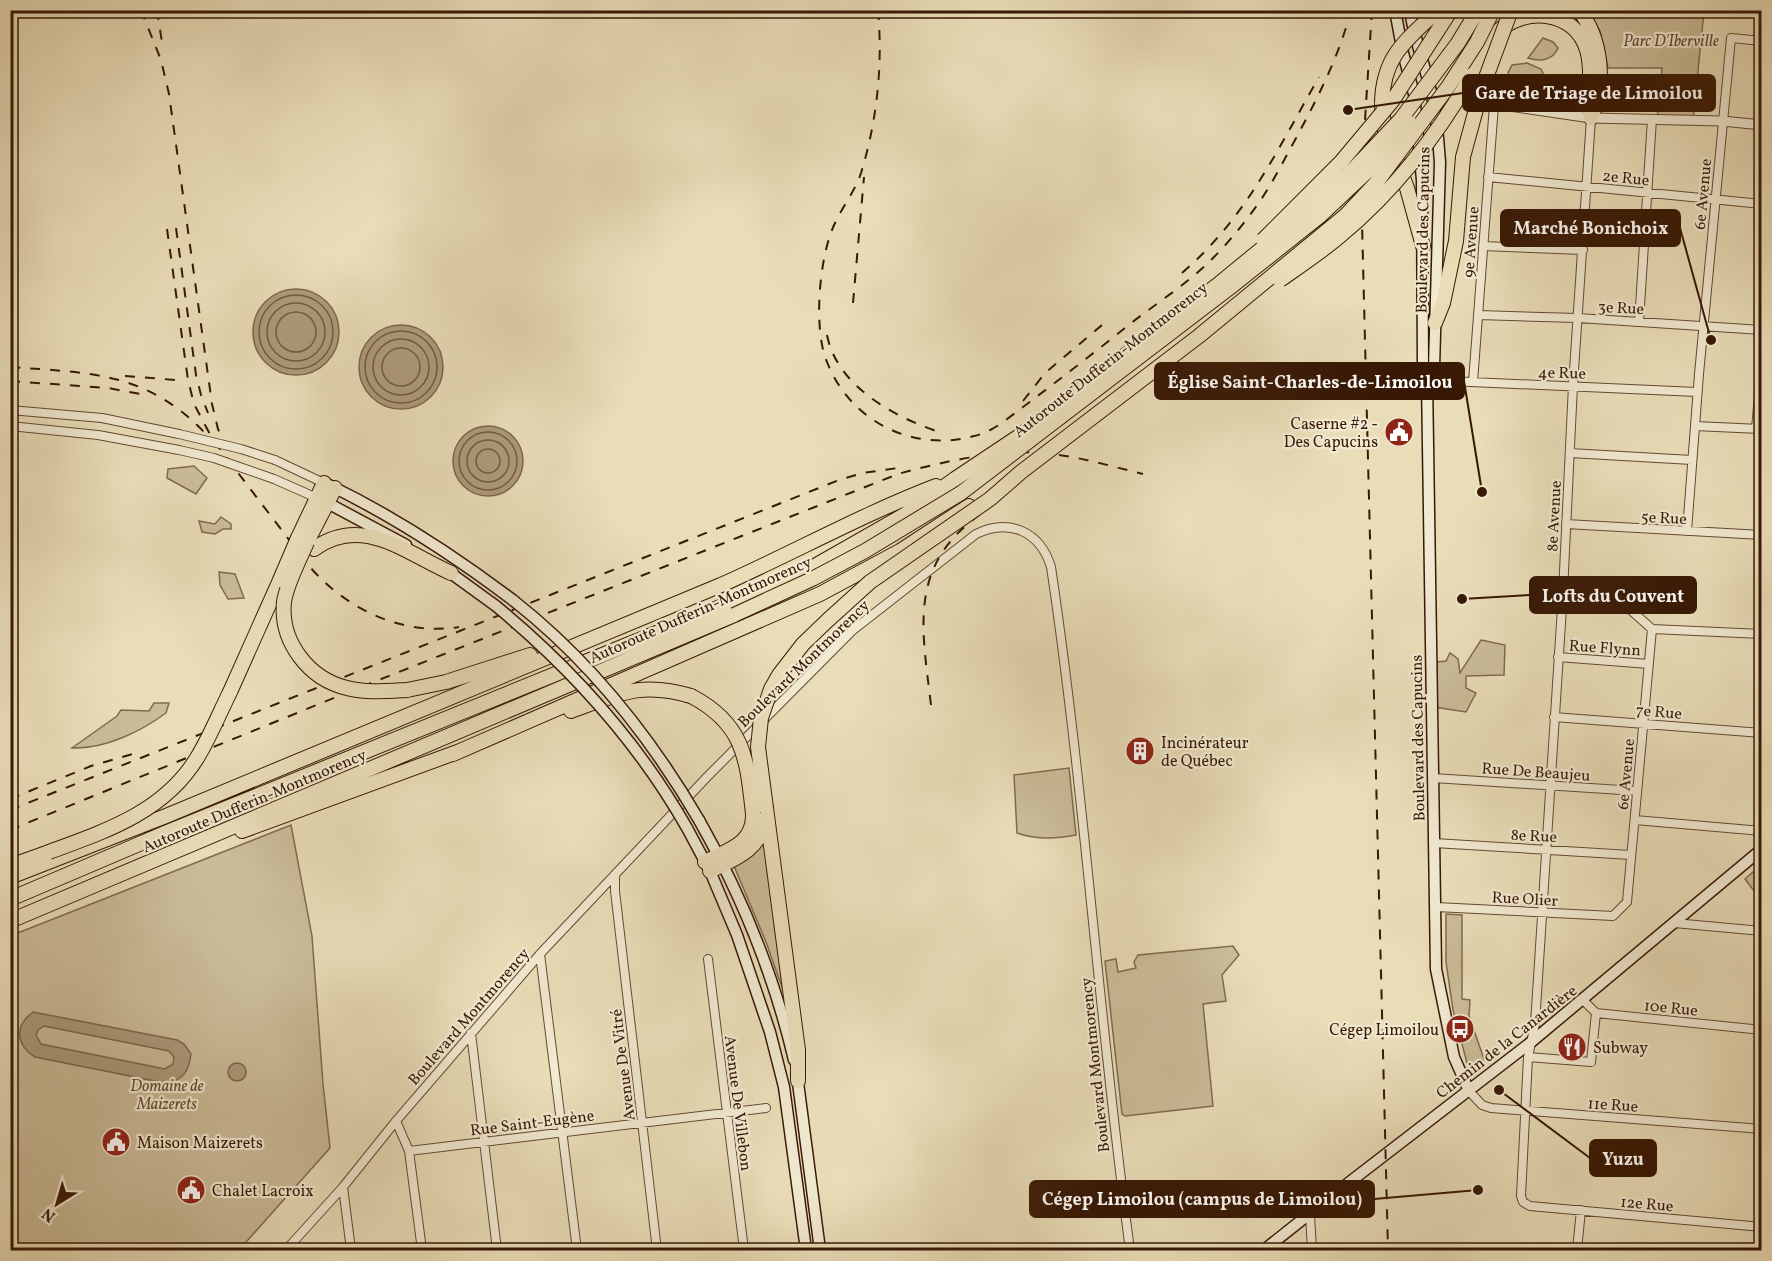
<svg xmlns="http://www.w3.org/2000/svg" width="1772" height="1261" viewBox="0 0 1772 1261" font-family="Vollkorn,serif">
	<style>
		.green { fill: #cbbc99; stroke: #816a4e; stroke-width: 1.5 }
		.water { fill: #ac9a7b; stroke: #7d664b; stroke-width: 1.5; fill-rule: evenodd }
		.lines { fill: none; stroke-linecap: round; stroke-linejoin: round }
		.shore { stroke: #725940; stroke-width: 1.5 }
		.minor-casing { stroke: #644931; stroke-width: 10 }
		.tertiary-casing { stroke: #644931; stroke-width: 11 }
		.secondary-casing { stroke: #371804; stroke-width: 13 }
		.motorway-casing { stroke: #371804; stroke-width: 16 }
		.minor { stroke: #f1e9d1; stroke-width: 8 }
		.tertiary { stroke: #f1e9d1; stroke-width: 9 }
		.secondary { stroke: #f1e9d1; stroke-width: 10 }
		.motorway { stroke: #e9ddb8; stroke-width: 14 }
		.rail { stroke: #371804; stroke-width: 2; stroke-dasharray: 10 10; stroke-linecap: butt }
		.minor-bridge-casing { stroke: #644931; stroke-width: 10; stroke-linecap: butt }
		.secondary-bridge-casing { stroke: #371804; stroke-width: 13; stroke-linecap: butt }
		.motorway-bridge-casing { stroke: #371804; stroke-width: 16; stroke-linecap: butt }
		.minor-bridge { stroke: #f1e9d1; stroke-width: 8 }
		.secondary-bridge { stroke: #f1e9d1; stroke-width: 10 }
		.motorway-bridge { stroke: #e9ddb8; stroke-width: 14 }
		.labels { text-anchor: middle; stroke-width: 4.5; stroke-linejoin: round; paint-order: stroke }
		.park-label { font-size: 16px; font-style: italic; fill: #634931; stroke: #f1e9d1 }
		.street-label { font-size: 16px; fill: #371804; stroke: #f1e9d1 }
		.poi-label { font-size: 16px; fill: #371804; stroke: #f1e9d1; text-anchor: start }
		.leader { fill: none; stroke: #371804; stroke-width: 2 }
		.callout-dot { fill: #371804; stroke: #f1e9d1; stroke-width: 2 }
		.callout { fill: #371804; stroke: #371804; stroke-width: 2 }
		.callout-label { font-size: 18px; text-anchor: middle; font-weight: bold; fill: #fff }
	</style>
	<rect width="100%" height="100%" fill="#e9ddb8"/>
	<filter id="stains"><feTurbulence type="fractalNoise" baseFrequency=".00333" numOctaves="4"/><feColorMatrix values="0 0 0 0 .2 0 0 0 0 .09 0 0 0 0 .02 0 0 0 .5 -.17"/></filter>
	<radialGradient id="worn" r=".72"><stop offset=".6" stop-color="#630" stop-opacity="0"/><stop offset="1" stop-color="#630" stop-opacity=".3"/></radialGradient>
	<path class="green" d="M1588,11h116l-11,109 -36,-1 5,-51h-54l-8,-37z
		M1543,38l10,4 5,6c-5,12 -17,14 -30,10z
		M1527,63l14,6 6,13 9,5v8l-41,-4 -5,-4 -2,-14 4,-8z
		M194,466l13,12 -11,16 -29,-16 1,-9z
		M221,517l10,7v5h-8l-8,5 -13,-2 -3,-11 16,3z
		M219,572l16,2 9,24 -16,1 -8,-14z
		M1481,640l24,5 -1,30 -38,1v12l10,5 -10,19 -32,-5 3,-45 9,-1 4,-8 8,6 2,14z
		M154,703h15l-3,10c-26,19 -61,36 -94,35l45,-32 4,-6 28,1z
		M1069,768l7,67c-20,4 -40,5 -59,-2l-3,-58z
		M291,825l21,111 11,148 7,64 -91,102h-228l-1,-314z
		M763,836l24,153 -4,1 -17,-48 -32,-76z
		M1761,865v35l-16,-21z
		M1446,914l16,1v84l8,1 -1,16 15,43 -2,2 1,4c-6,4 -11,4 -16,-2l-14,-53 -7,-48z
		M1233,946l6,9 -17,20 4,26 -23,3 10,102 -88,10 -3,-2 -17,-153 11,-2 2,13 18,-4 -2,-6 4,-7z"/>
	<path class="water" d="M443,11h46l-2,6z
		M253 332a43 43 0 1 1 86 0a43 43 0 1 1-86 0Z
		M359 367a42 42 0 1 1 84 0a42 42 0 1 1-84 0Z
		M453 461a35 35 0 1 1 70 0a35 35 0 1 1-70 0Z
		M33,1012l144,28 7,4 7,10c-2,17 -8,27 -26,29l-130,-26c-19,-12 -21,-31 -2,-45zM44,1026l125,25 5,6 -1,7 -8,5 -124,-25 -5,-9 2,-5z
		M228 1072a9 9 0 1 1 18 0a9 9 0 1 1-18 0Z"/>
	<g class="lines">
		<path class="shore" d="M259 332a37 37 0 1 1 74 0a37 37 0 1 1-74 0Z
			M267 332a29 29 0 1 1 58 0a29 29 0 1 1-58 0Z
			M276 332a20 20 0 1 1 40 0a20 20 0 1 1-40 0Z
			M365 367a36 36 0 1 1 72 0a36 36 0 1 1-72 0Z
			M373 367a28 28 0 1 1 56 0a28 28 0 1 1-56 0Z
			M382 367a19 19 0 1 1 38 0a19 19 0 1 1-38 0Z
			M459 461a29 29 0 1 1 58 0a29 29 0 1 1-58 0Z
			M467 461a21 21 0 1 1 42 0a21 21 0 1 1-42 0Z
			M476 461a12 12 0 1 1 24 0a12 12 0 1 1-24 0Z"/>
		<g class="minor-casing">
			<path id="minor" d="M1591,118l-18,267 -10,207 -28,432 -7,33 -7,139 2,6 7,4 232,21
				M1488,177l274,27
				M1483,246l100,4
				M1478,315l100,3 184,12
				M1639,322l13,-203
				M1427,380l270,12
				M1473,382l21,-277
				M10,410l92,8 77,16
				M10,426l88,9 81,15
				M1695,426l65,3
				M1756,429l6,-68
				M1570,453l122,7
				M275,460l49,23
				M274,479l43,19
				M1566,524l196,11
				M1687,531l12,-157 32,-336 31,3
				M1563,592l52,4 37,33 110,5
				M1558,657l91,7
				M1554,717l208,16
				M1433,778l204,13
				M1635,820l127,11
				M1434,843l197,12
				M615,876v15l42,359
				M1436,907l177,9 14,-14 25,-273
				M1674,923l88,8
				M540,954l37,296
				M708,959l36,291
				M1594,1011l2,2 166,17
				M471,1033l26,217
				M1528,1060v-3l63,5 5,-49 -13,-13
				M1469,1091l13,14 9,3 271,21
				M396,1121l13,30 13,99
				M409,1151l357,-43
				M343,1187l8,63
				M1577,1210h4l-4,40
				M1310,1214l2,36
				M286,1250l57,-63 53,-66 144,-167 167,-177 146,-147 123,-96c33,-16 64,-3 75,33 34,227 48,456 79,683"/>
		</g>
		<g class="tertiary-casing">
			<path id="tertiary" d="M1454,98l137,20 131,3 40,4
				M1761,1250l1,-4"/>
		</g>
		<g class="secondary-casing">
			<path id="secondary" d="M1395,10l8,43 11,41 8,86 1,187 4,13 9,589 18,88 15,34
				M1410,10c4,29 15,55 21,82 6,23 7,47 9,70l-6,205 -7,13
				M329,485c66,32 127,72 185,116
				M322,500l84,45
				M445,569l51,37
				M699,820c43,76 75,155 95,240
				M687,828l23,43 27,64 33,97 14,55 22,163
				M797,1075l23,175
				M1264,1250l87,-69 179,-138 232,-194"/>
		</g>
		<g class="motorway-casing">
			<path id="motorway" d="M1579,10c23,29 27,75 12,108
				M1472,75c7,-14 14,-32 25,-43 28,-26 78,-22 90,18 7,22 0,46 4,68
				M1382,105l2,22 23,61 16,58
				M1435,323l8,-20 13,-62 7,-84
				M298,538l26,-55
				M307,542l28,-54
				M314,549c48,-35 92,4 137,24
				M407,690l39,-8 84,-27
				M230,692l50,-112
				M571,711c47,-17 70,-30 120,-15
				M453,754l367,-160 80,-43 69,-45
				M766,808l32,242v31
				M242,831l218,-80
				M705,862c23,-12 49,-18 48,-48
				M10,866l39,-14
				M710,871c24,-12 49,-20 55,-50
				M10,877l156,-61 555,-231c72,-32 142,-71 215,-99
				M10,899l155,-66 634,-258 107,-61 49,-35
				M10,921l724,-306"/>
		</g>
		<use href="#minor" class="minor"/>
		<use href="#tertiary" class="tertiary"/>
		<use href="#secondary" class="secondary"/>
		<use href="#motorway" class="motorway"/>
		<path class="rail" d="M141,10l20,50 8,34 43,310 6,25 9,21
			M157,10l6,39
			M878,10c5,55 -1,111 -17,163 -6,18 -18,33 -26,50 -16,33 -22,106 -8,139 23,59 86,91 147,74 19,-4 34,-18 49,-29 36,-27 72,-55 107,-83 28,-22 60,-42 84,-67 16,-16 31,-35 44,-53 14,-20 25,-42 37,-64 22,-41 44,-83 56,-130
			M1372,10l-11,173 27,1067
			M176,228l20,147 5,20 7,18
			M167,229l21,151 6,24 19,36 96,126c37,43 93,70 150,61
			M1182,273c65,-56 95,-123 137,-196
			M853,303l11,-126
			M827,335c10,52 69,83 115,98
			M10,367c79,6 135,4 194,65
			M125,376l51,4
			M10,381l98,7 32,6
			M1023,401l22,-28 63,-53
			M931,705c-10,-83 -23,-144 57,-196
			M10,799l81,-33 45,-13
			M10,810l829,-330 24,-7 35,-5
			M10,830l336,-137 552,-219c43,-12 101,-25 145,-21 34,3 67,13 100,21"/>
		<g class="minor-bridge-casing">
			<path id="minor-bridge" d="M179,434l62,15 34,11
				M179,450l35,8 60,21"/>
		</g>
		<g class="secondary-bridge-casing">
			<path id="secondary-bridge" d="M514,601c75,59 137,137 185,219
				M496,606c75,62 142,136 191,222"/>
		</g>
		<g class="motorway-bridge-casing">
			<path id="motorway-bridge" d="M1382,103c1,-48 25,-63 56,-93
				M1463,157l18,-66 30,-81
				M1263,240l78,-78 52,-62 56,-87
				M1280,280c20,-14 41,-28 60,-44 54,-45 97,-100 132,-161
				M955,479l63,-42 202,-154 101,-83 25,-23 55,-58 57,-76 20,-33
				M307,542c-7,17 -21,43 -23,60 -4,40 25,77 63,86 19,5 41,3 60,2
				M280,580l18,-42
				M734,615l78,-36 53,-28 96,-58 271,-207 89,-71 50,-47 39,-45
				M691,696c54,28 56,64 62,118
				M766,808l-8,-61 3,-29 10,-29 8,-14 24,-31 25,-24 42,-38 120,-83 31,-27 178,-136 146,-120 31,-33 72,-96 29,-45 16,-32
				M49,852c57,-21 115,-40 148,-94 13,-21 22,-44 33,-66"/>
		</g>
		<use href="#minor-bridge" class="minor-bridge"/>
		<use href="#secondary-bridge" class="secondary-bridge"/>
		<use href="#motorway-bridge" class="motorway-bridge"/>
	</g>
	<defs>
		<g id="civic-disc" transform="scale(1.5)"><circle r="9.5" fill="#8f2418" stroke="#f1e9d1"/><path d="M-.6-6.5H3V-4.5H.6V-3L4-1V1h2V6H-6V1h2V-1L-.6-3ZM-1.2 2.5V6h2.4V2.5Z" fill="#fff"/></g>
		<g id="building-disc" transform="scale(1.5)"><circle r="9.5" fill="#8f2418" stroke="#f1e9d1"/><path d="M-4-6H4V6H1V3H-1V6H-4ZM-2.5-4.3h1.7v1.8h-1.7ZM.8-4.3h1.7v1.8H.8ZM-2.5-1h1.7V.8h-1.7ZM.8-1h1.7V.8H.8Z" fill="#fff"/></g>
		<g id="bus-disc" transform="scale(1.5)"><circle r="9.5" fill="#8f2418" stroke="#f1e9d1"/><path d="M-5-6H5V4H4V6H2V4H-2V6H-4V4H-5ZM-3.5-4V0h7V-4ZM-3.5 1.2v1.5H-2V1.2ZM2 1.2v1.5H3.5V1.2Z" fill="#fff"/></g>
		<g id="restaurant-disc" transform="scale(1.5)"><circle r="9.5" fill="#8f2418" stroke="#f1e9d1"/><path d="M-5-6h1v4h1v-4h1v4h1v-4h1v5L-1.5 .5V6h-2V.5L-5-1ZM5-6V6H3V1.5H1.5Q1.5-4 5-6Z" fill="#fff"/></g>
	</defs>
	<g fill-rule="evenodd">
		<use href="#civic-disc" x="1399" y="432"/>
		<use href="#building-disc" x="1140" y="751"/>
		<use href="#bus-disc" x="1460" y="1029"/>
		<use href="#restaurant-disc" x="1572" y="1047"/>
		<use href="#civic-disc" x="116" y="1142"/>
		<use href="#civic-disc" x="191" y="1190"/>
	</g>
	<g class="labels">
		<g class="park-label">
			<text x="1671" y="46">Parc D'Iberville</text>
			<text x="167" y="1091">Domaine de<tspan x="167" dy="18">Maizerets</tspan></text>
		</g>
		<g class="street-label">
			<text transform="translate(1626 177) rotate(6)" y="6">2e Rue</text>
			<text transform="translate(1702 194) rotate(-85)" y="6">6e Avenue</text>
			<text transform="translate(1422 230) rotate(-89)" y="6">Boulevard des Capucins</text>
			<text transform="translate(1470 242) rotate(-86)" y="6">9e Avenue</text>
			<text transform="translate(1621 307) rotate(3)" y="6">3e Rue</text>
			<text transform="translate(1110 359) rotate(-38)" y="6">Autoroute Dufferin-Montmorency</text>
			<text transform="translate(1562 372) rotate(2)" y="6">4e Rue</text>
			<text transform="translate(1553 516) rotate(-87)" y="6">8e Avenue</text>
			<text transform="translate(1664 517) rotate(3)" y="6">5e Rue</text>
			<text transform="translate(700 609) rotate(-24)" y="6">Autoroute Dufferin-Montmorency</text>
			<text transform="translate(1605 647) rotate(4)" y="6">Rue Flynn</text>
			<text transform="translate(803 663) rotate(-44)" y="6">Boulevard Montmorency</text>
			<text transform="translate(1659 711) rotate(5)" y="6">7e Rue</text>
			<text transform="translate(1417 738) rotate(-91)" y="6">Boulevard des Capucins</text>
			<text transform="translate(1536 771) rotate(4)" y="6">Rue De Beaujeu</text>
			<text transform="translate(1625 774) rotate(-85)" y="6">6e Avenue</text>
			<text transform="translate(254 800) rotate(-23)" y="6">Autoroute Dufferin-Montmorency</text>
			<text transform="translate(1534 835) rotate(3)" y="6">8e Rue</text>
			<text transform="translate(1525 898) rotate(3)" y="6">Rue Olier</text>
			<text transform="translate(1671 1007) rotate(6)" y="6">10e Rue</text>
			<text transform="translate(468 1016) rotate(-49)" y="6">Boulevard Montmorency</text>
			<text transform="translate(1506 1041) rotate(-38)" y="6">Chemin de la Canardière</text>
			<text transform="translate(622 1065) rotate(-97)" y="6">Avenue De Vitré</text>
			<text transform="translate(1094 1065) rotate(-96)" y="6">Boulevard Montmorency</text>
			<text transform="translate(739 1103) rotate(83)" y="6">Avenue De Villebon</text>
			<text transform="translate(1613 1104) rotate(4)" y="6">11e Rue</text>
			<text transform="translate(532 1122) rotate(-7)" y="6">Rue Saint-Eugène</text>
			<text transform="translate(1647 1203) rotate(5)" y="6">12e Rue</text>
		</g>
		<g class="poi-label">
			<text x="1378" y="429" text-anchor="end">Caserne #2 -<tspan x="1378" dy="18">Des Capucins</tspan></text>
			<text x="1161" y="748">Incinérateur<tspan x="1161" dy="18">de Québec</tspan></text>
			<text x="1439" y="1035" text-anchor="end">Cégep Limoilou</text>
			<text x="1593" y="1053">Subway</text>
			<text x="137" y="1148">Maison Maizerets</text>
			<text x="212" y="1196">Chalet Lacroix</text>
		</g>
	</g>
	<path class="leader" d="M1348 110L1463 93M1711 340L1680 228M1482 492L1464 381M1462 599L1530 595M1499 1090L1590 1158M1478 1190L1374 1199"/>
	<g class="callout-dot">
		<circle cx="1348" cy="110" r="6"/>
		<circle cx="1711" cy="340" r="6"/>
		<circle cx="1482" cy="492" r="6"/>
		<circle cx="1462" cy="599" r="6"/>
		<circle cx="1499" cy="1090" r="6"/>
		<circle cx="1478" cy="1190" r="6"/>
	</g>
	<g class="callout">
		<rect x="1463" y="75" width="252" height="36" rx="6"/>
		<rect x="1501" y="210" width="179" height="36" rx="6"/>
		<rect x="1155" y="363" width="309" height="36" rx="6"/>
		<rect x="1530" y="577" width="166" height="36" rx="6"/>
		<rect x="1590" y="1140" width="66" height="36" rx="6"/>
		<rect x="1030" y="1181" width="344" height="36" rx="6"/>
	</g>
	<g class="callout-label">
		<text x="1589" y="99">Gare de Triage de Limoilou</text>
		<text x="1591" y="234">Marché Bonichoix</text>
		<text x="1310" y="388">Église Saint-Charles-de-Limoilou</text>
		<text x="1613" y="602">Lofts du Couvent</text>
		<text x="1623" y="1165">Yuzu</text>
		<text x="1202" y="1205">Cégep Limoilou (campus de Limoilou)</text>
	</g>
	<rect width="1772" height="1261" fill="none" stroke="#e9ddb8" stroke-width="36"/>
	<rect x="12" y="12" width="1748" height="1237" fill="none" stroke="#371804" stroke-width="3"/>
	<rect x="18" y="18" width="1736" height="1225" fill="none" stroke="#371804" stroke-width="1.5"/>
	<g transform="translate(57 1204) rotate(217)" stroke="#f1e9d1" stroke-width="4.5" paint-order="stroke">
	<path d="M0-4.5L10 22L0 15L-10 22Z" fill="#371804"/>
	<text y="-9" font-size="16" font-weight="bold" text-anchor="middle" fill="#371804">N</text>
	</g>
	<rect width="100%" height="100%" filter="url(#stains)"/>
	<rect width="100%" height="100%" fill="url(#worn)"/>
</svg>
